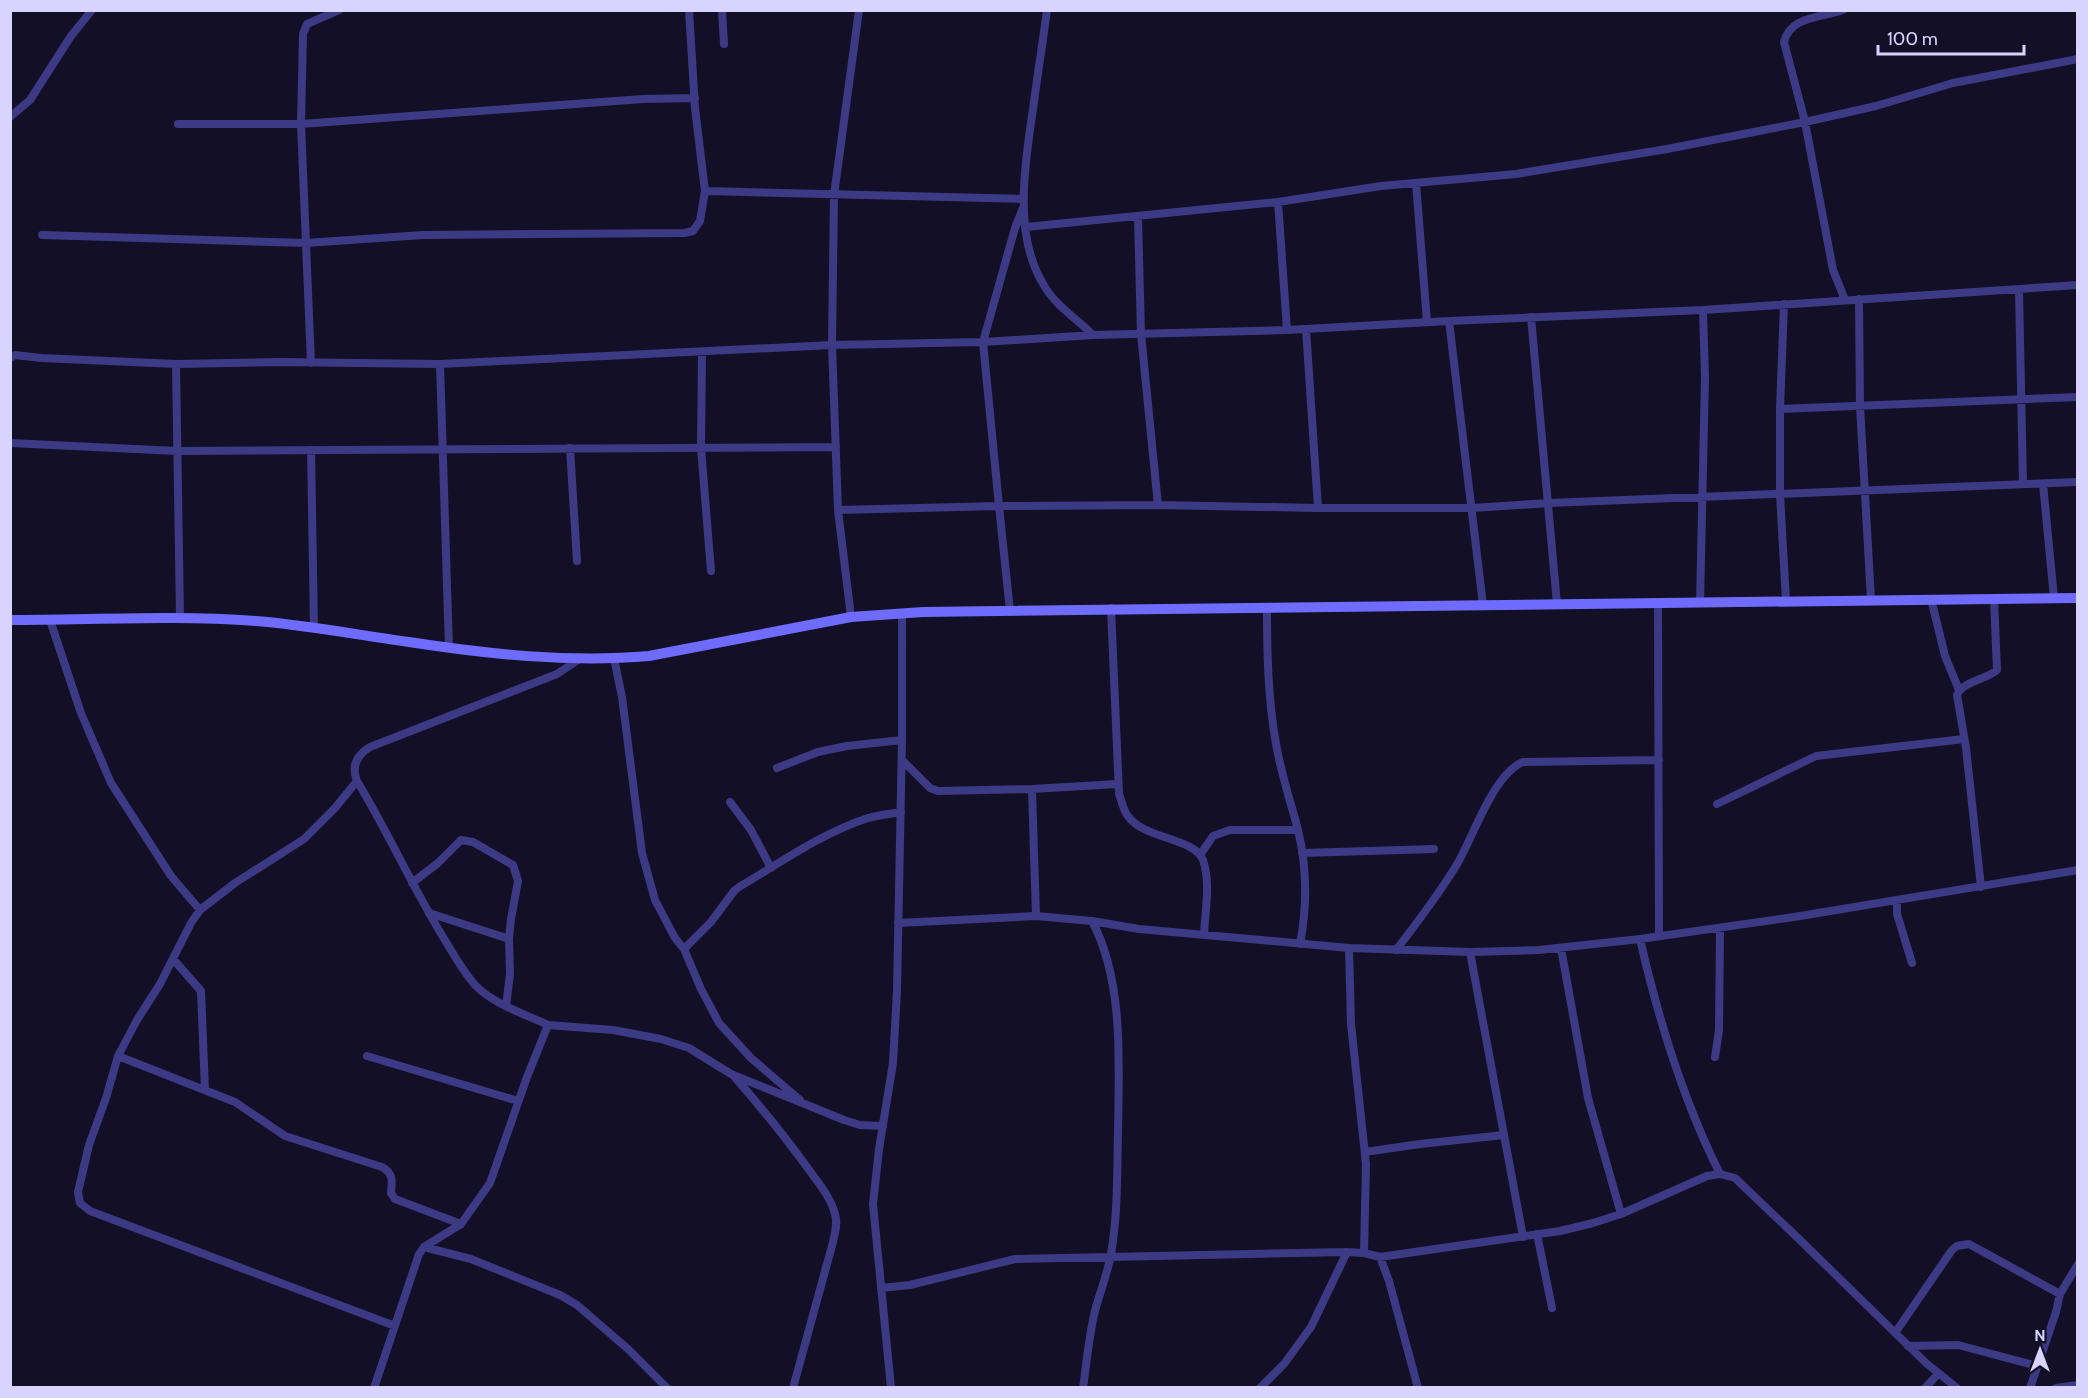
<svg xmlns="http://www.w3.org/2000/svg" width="2088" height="1398" viewBox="0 0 2088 1398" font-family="Cabin,sans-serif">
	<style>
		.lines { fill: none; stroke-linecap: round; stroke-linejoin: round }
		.street { stroke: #3d3a85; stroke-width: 8 }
		.secondary { stroke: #6f6bff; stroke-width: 10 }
	</style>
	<rect width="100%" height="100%" fill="#130f26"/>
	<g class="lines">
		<path class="street" d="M722,10l2,34
			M1047,10c-4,31 -9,61 -13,92 -8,56 -22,128 8,180 12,23 33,35 51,53l194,-5 162,-9 254,-11 375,-25
			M1843,10c-22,8 -53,6 -59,32l21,80 28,148 12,30
			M10,117l20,-17 41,-64 21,-26
			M178,124h123l342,-25 52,-1
			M1416,183l11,139
			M705,191l319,8
			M1278,202l9,128
			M1023,208l-8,20 -32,114 110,-7
			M1138,217l3,117 17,171
			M1026,227l252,-25 103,-16 135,-12 151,-25 138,-27 71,-16 77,-23 125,-24
			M42,235l264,8 117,-8 261,-2 9,-2 7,-10 5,-30 -10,-83 -6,-98
			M2019,290l4,194
			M1859,299l1,107 11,194
			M1784,304l-4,105v85l6,107
			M1531,317l26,287
			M1449,321l34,284
			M1306,329l12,179h154l77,-5 529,-21
			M702,352l-1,96 10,123
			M10,358l5,-3 26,3 135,6 102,-2 162,2 392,-19 151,-3 16,164 159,-1 160,3
			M311,363l-10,-239 2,-90 4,-10 32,-14
			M176,364l4,253
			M440,364l9,284
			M1780,409l298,-12
			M10,443l167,8 659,-4
			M570,448l7,113
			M311,450l3,178
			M2043,484l11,114
			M838,510l161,-4 11,105
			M1931,599l14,57 14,34
			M1658,603l1,333
			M1700,603l5,-225 -2,-68
			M1267,607c0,47 1,96 10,142 5,28 14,54 21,81 9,37 9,77 2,114
			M1111,608l8,186c3,7 4,16 9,22 15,23 67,22 75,44 8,23 2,51 1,75
			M851,617l-13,-107 -6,-165 2,-150 25,-185
			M50,620l31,93 30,70 60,93 29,34
			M614,658l8,39 20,156 13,47 20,38 9,11 17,40 18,34 32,35 49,42
			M902,760l28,28 8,3 94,-2 86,-5
			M777,768l41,-16 29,-6 55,-6
			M357,781l-22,27 -31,31 -69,44 -35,27 -9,13 -31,61 -23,36 -19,36 -12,42 -17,47 -11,47 2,11 10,8 305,115
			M1032,789l4,127
			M730,802l21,28 20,38
			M1717,804l99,-48 148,-17
			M1302,853l132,-4
			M1200,855l13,-19 17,-6h68
			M412,883l26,-20 23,-23 12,2 40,23 5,16 -7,38 -2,20 1,35 -4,32
			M1981,887l-15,-139 -9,-53c6,-14 29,-15 40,-25l-3,-71
			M1897,901v13l15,49
			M429,913l80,26
			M898,923l138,-7 56,5 47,8 210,19 121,4 69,-2 101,-11 154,-22 284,-47
			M1640,939c18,79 44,163 80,235
			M1349,948l2,76 15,140 -2,89
			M1561,948l27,150 33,116
			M684,949l27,-27 23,-31 5,-4c41,-24 83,-54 129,-69 11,-3 22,-4 33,-6
			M1396,950c21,-27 42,-55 60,-84 17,-28 37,-92 67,-104l136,-2
			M1470,952l53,285
			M173,959l28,32 4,99
			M548,1025l65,5 48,9 28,9 42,26 113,46 16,5 23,1
			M118,1056l117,46 50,34 97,31c12,7 10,14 9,26l4,6 66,25
			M367,1056l151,45
			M1715,1057l4,-27 1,-102
			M733,1075c28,32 54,64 79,99 9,12 19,25 23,40 3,9 0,18 -2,28l-40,146
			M1365,1152l55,-8 84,-9
			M1537,1234l15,74
			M424,1247l47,12 89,36 17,10 51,44 39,39
			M1380,1257l9,24 29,107
			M881,1288l29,-3 105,-26 332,-7 17,1 16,4 180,-26 33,-8 28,-9 86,-38 13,-2 15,4 65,62 126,123 31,25
			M1895,1333l57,-83 5,-4 12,-2 91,50
			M1908,1346l50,-1 79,21
			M374,1388l45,-134 5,-7 37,-23 29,-41 37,-106 21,-52c-23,-11 -53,-20 -72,-39 -13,-14 -23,-33 -33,-49 -31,-51 -55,-105 -86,-156 -6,-15 0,-26 13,-34l187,-73 24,-16
			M891,1388l-18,-184 6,-55 14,-86 4,-72 5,-251v-127
			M1083,1388c4,-28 6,-55 13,-81 5,-18 12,-35 15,-53 7,-40 6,-82 7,-123 1,-67 6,-150 -26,-210
			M1260,1388l24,-24 27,-37 36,-75
			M1925,1388l13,-14
			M2030,1388l26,-76 4,-18 18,-30
			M2056,1388l22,-3"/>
		<path class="secondary" d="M10,620c82,0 164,-5 246,1 51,4 102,14 153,21 78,12 160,21 240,14l202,-39 72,-5 1155,-14"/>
	</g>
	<rect width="2088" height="1398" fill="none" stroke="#d9d4ff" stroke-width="24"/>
	<g transform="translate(2040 1350)" stroke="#130f26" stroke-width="4.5" paint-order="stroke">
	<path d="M0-4.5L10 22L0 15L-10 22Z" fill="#d9d4ff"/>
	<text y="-9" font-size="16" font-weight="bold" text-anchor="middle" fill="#d9d4ff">N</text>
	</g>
	<path d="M1878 45v9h146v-9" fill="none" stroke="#d9d4ff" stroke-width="3"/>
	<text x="1887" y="45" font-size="18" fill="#d9d4ff" stroke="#130f26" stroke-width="4.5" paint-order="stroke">100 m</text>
</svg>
